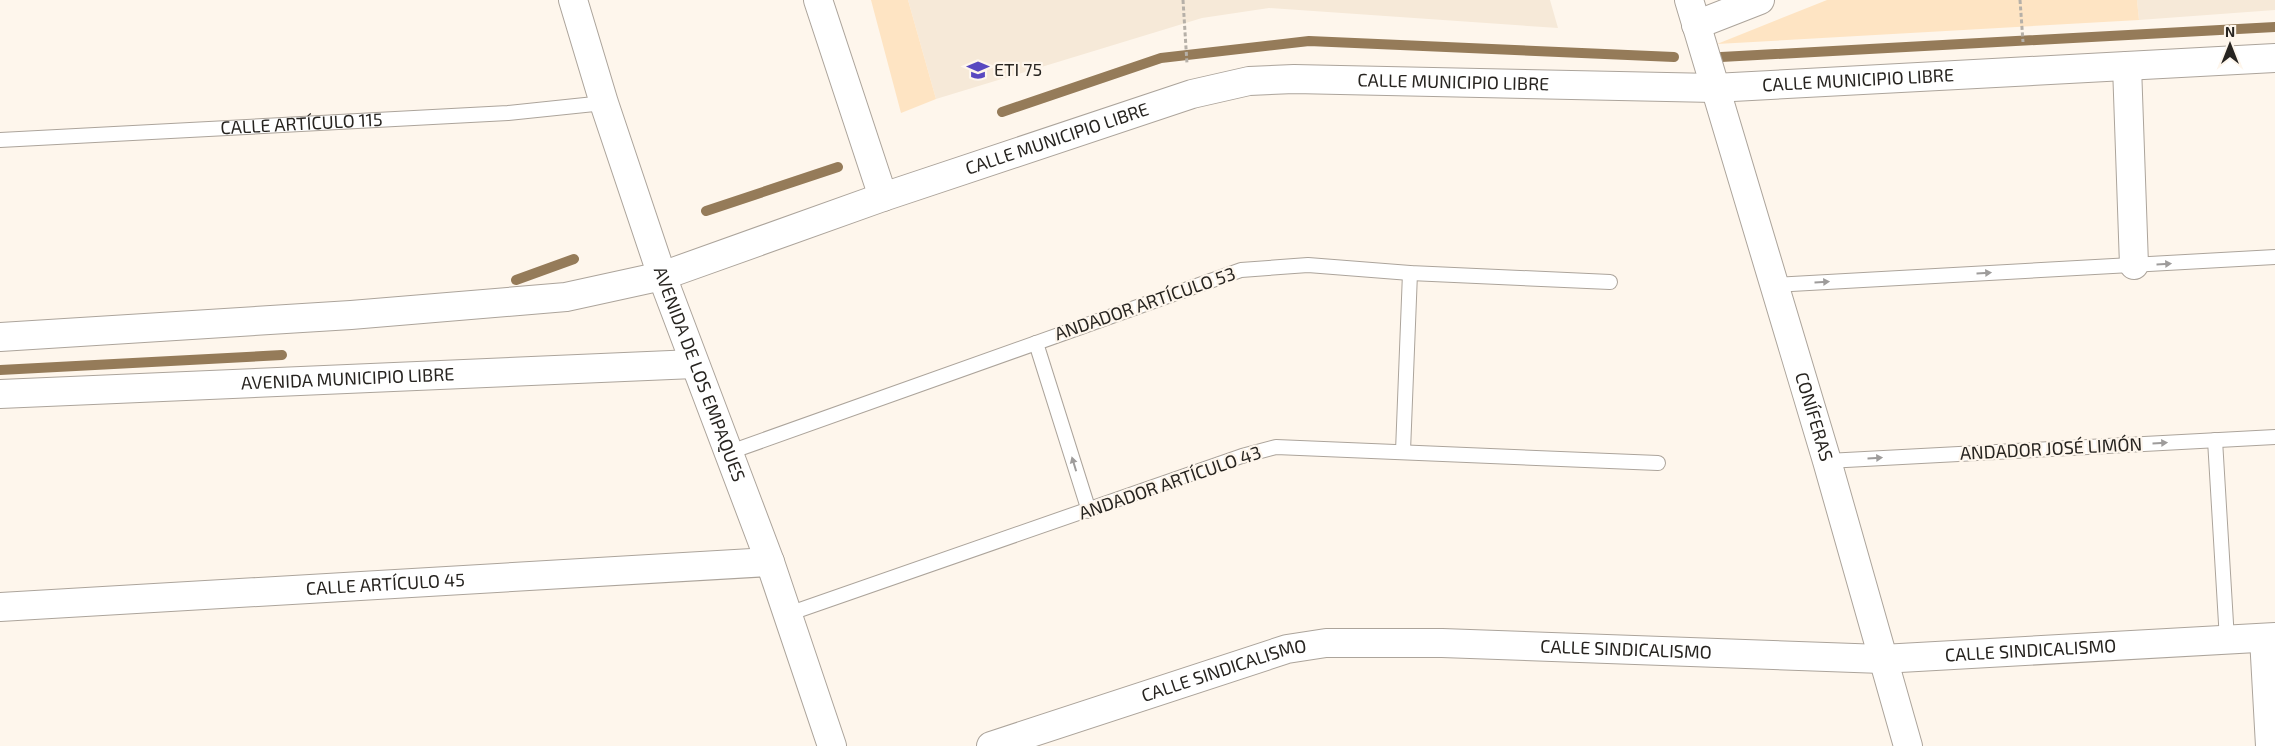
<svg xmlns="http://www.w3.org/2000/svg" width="2275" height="746" viewBox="0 0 2275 746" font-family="'Exo 2',sans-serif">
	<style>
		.built { fill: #f6e9d8 }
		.green { fill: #fee4c3 }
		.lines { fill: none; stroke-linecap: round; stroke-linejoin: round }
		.stream { stroke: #957b59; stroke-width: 10 }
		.service-casing { stroke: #aca49b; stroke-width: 16 }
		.minor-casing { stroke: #aca49b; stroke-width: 30 }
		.tertiary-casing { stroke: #aca49b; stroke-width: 30 }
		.secondary-casing { stroke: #aca49b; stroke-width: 30 }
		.path { stroke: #b6b0a8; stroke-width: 3; stroke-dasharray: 4 2.5; stroke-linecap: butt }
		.service { stroke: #fff; stroke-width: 14 }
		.minor { stroke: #fff; stroke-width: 28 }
		.tertiary { stroke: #fff; stroke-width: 28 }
		.secondary { stroke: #fff; stroke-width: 28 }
		.oneway { fill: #9e9c9b }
		.labels { text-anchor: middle; stroke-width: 4.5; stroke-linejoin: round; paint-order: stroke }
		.poi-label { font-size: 18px; fill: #272420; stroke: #fef6ec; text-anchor: start }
		.street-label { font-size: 18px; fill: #272420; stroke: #fef6ec }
	</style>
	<rect width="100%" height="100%" fill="#fef6ec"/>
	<path class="built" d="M908,0h642l8,28 -289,-20 -67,10 -266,81z
		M2137,0h138v10l-136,10z"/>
	<path class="green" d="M871,0h37l28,99 -35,14z
		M1827,0h310l2,20 -422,24z"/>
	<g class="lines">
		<path class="stream" d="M1721,57l554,-30
			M1002,112l159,-54 148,-17 365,16
			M706,211l132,-44
			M516,280l58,-21
			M0,370l282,-15"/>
		<g class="service-casing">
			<g id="service">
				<path id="s1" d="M0,140l508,-27 96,-10"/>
				<path d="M1773,285l502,-28"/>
				<path d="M1036,343l53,168"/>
				<path d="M2215,440l12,200"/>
				<path d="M1403,451l7,-178"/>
				<path d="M730,452l511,-182 67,-5 102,8 200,9"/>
				<path d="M1827,461l448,-24"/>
				<path d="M788,614l454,-158 34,-9 382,16"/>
			</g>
		</g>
		<g class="minor-casing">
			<g id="minor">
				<path d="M818,0l65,197"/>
				<path d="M1696,25l64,-25"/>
				<path d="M2127,66l7,199"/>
				<path id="s2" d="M0,337l351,-22 215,-18 96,-21 221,-79 309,-103 57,-13 45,-2 420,9 561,-30"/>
				<path id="s3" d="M0,394l694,-30"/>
				<path id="s4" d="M0,607l770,-45"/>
				<path d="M2264,638l6,108"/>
				<path id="s5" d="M991,746l296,-97 39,-6h116l440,16 393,-22"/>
			</g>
		</g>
		<g class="tertiary-casing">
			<g id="tertiary">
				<path id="s6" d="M1689,0l138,461 81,285"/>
			</g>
		</g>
		<g class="secondary-casing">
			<g id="secondary">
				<path id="s7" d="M573,0l31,103 58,173 108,286 62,184"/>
			</g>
		</g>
		<path class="path" d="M1183,0l4,64
			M2020,0l3,42"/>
		<use href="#service" class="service"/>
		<use href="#minor" class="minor"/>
		<use href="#tertiary" class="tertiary"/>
		<use href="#secondary" class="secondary"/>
	</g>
	<defs><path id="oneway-solid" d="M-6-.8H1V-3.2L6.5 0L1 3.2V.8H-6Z" transform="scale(1.25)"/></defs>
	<g class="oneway">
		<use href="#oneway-solid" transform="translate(2164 264) rotate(-3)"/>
		<use href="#oneway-solid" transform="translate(1984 273) rotate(-3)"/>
		<use href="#oneway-solid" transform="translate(1822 282) rotate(-3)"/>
		<use href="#oneway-solid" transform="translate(2160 443) rotate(-3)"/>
		<use href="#oneway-solid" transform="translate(1875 458) rotate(-3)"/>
		<use href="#oneway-solid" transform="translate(1074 464) rotate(-107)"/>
	</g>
	<defs>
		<g id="school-bare" transform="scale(1.725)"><path d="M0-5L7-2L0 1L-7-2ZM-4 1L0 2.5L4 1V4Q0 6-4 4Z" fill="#5848c0" stroke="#fef6ec" stroke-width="2.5" paint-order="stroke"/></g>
	</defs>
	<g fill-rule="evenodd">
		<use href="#school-bare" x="978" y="70"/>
	</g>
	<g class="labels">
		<g class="poi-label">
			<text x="994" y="76">ETI 75</text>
		</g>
		<g class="street-label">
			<text dy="6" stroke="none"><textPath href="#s2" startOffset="1894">CALLE MUNICIPIO LIBRE</textPath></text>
			<text dy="6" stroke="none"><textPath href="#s2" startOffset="1489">CALLE MUNICIPIO LIBRE</textPath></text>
			<text dy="6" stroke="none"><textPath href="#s1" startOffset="302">CALLE ARTÍCULO 115</textPath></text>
			<text dy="6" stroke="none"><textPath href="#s2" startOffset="1084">CALLE MUNICIPIO LIBRE</textPath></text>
			<text transform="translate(1145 304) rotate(-19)" y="6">ANDADOR ARTÍCULO 53</text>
			<text dy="6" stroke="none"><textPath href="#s7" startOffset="395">AVENIDA DE LOS EMPAQUES</textPath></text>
			<text dy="6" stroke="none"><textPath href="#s3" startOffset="348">AVENIDA MUNICIPIO LIBRE</textPath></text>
			<text dy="6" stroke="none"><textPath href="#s6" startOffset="435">CONÍFERAS</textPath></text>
			<text transform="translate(2051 449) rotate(-3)" y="6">ANDADOR JOSÉ LIMÓN</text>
			<text transform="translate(1170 483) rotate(-19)" y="6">ANDADOR ARTÍCULO 43</text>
			<text dy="6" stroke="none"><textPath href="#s4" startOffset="386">CALLE ARTÍCULO 45</textPath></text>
			<text dy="6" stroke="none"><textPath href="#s5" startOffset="651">CALLE SINDICALISMO</textPath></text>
			<text dy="6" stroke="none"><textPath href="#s5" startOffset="1056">CALLE SINDICALISMO</textPath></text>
			<text dy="6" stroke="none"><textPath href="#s5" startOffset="245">CALLE SINDICALISMO</textPath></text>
		</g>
	</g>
	<g transform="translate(2230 45)" stroke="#fef6ec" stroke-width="4" paint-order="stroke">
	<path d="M0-4L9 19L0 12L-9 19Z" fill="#272420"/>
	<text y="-8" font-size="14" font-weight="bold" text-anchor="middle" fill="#272420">N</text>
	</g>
</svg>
